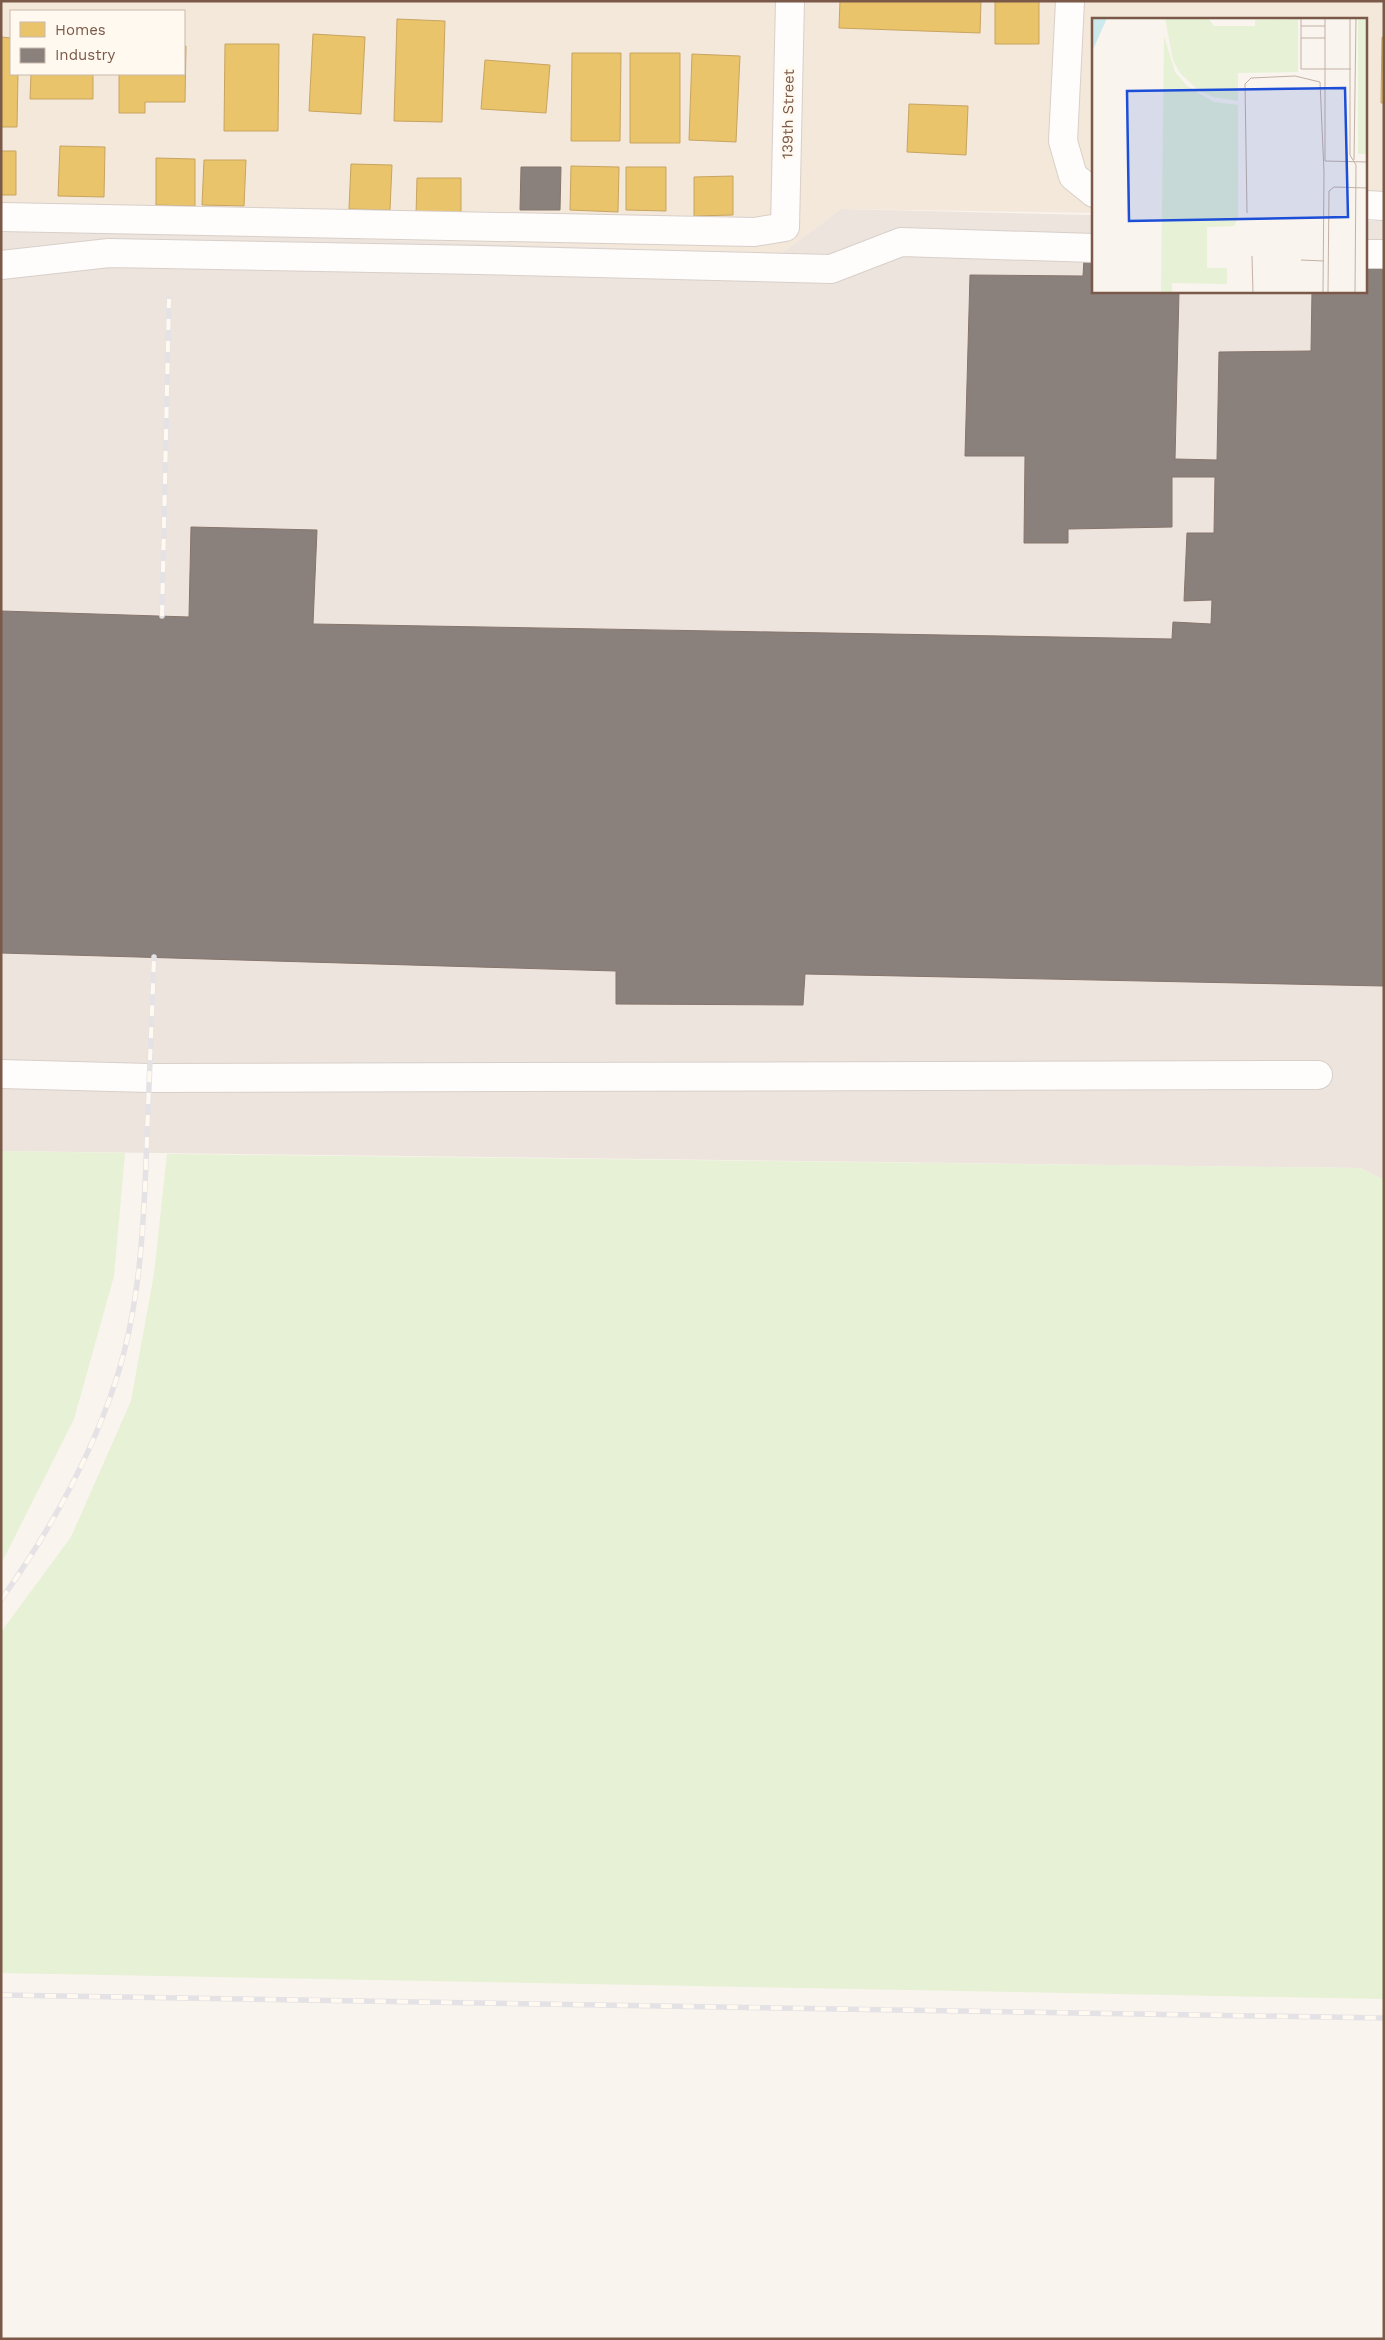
<svg xmlns="http://www.w3.org/2000/svg" width="1385" height="2340" viewBox="0 0 1385 2340" font-family="'Work Sans',sans-serif">
	<style>
		.residential { fill: #f4e8db; fill-rule: evenodd }
		.industrial { fill: #ede4dd }
		.green { fill: #e6f1d6 }
		.homes { fill: #e9c46a; stroke: #c8a460 }
		.industry { fill: #8a817c; stroke: #86756c }
		.lines { fill: none; stroke-linecap: round; stroke-linejoin: round }
		.minor-casing { stroke: #d8cfc9; stroke-width: 30 }
		.minor { stroke: #fefdfc; stroke-width: 28 }
		.rail-casing { stroke: #e5e2e6; stroke-width: 5.5 }
		.rail { stroke: #fff9f0; stroke-width: 4; stroke-dasharray: 11; stroke-linecap: butt }
		.labels { text-anchor: middle; stroke-width: 5; stroke-linejoin: round; paint-order: stroke }
		.street-label { font-size: 15px; fill: #7b5948; stroke: #fff9f0 }
		.inset-road { fill: none; stroke: #c3b1a6; stroke-width: 1 }
		.view { fill: #1d4ed8; fill-opacity: 0.15; stroke: #1d4ed8; stroke-width: 2.5 }
		.inset-edge { fill: none; stroke: #7b5948; stroke-width: 2.5 }
	</style>
	<rect width="100%" height="100%" fill="#f9f4ed"/>
	<path class="residential" d="M1,1h1383v217h-18v-199h-272v194l-253,-4 -59,44 -781,-26zM11,11h173v63h-173z"/>
	<path class="industrial" d="M841,209l253,6v76h272v-70h18v959l-24,-12 -1359,-17v-924l781,26z"/>
	<path class="green" d="M1,1151l124,2 -11,123 -40,143 -73,145z
		M167,1154l1193,14 24,12v819l-1383,-26v-341l70,-95 60,-136 23,-127z"/>
	<path class="homes" d="M840,1h141l-1,32 -141,-5z
		M995,1h44v43h-44z
		M397,19l48,2 -3,101 -48,-1z
		M313,34l52,3 -4,77 -52,-3z
		M1,37l10,1v36h7l-1,53h-16z
		M1382,37h2v66h-3z
		M225,44h54l-1,87h-54z
		M184,46h2l-1,56h-40v11h-26v-39h65z
		M572,53h49l-1,88h-49z
		M630,53h50v90h-50z
		M692,54l48,2 -4,86 -47,-2z
		M485,60l65,5 -4,48 -65,-4z
		M31,74h62v25h-63z
		M909,104l59,2 -2,49 -59,-3z
		M60,146l45,1 -1,50 -46,-1z
		M1,151h15v44h-15z
		M156,158l39,1v47l-39,-1z
		M204,160h42l-2,46 -42,-1z
		M351,164l41,1 -2,45 -41,-1z
		M571,166l48,1 -1,45 -48,-2z
		M626,167h40v44l-40,-1z
		M733,176v39l-39,1v-39z
		M417,178h44v38h-45z"/>
	<path class="industry" d="M521,167h40l-1,43h-40z
		M1084,259h10v32h85l-4,168 42,1 2,-108 92,-1 1,-60h54v-25h18v720l-579,-12 -2,31 -187,-1v-33l-615,-18v-342l188,6 2,-90 126,3 -4,94 859,15 1,-17 38,2 1,-24 -28,1 3,-68h27l1,-56h-43v50l-104,2v14h-44l1,-87h-60l5,-181 113,1z"/>
	<g class="lines">
		<g class="minor-casing">
			<path id="minor" d="M1070,1l-7,140 10,35 21,17
				M1366,205l18,1
				M1,217l753,15 31,-5 5,-226
				M1366,254h18
				M1,265l108,-12 370,7 352,9 70,-27 193,6
				M1,1074l148,4 1169,-3"/>
		</g>
		<use href="#minor" class="minor"/>
		<g class="rail-casing">
			<path id="rail" d="M162,616l7,-317
				M1,1600c48,-68 89,-140 115,-220 25,-77 28,-161 31,-242 2,-60 5,-120 7,-181
				M1,1995l1383,23"/>
		</g>
		<use href="#rail" class="rail"/>
	</g>
	<g class="labels">
		<g class="street-label">
			<text transform="translate(788 114) rotate(-89)" y="5">139th Street</text>
		</g>
	</g>
	<g transform="translate(1092 18)">
		<rect width="275" height="275" fill="#f9f4ed"/>
		<path d="M73,0h43l6,8h41v-6l43,-1v53l-60,1v28l-25,-4 -15,-7 -18,-17 -7,-13zM266,0h9v136h-9zM72,18l11,36 12,14 27,16 24,3v112l-4,9 -27,1v41h20v16l-55,-1v10h-11z" fill="#e6f1d6"/>
		<path d="M0,0h15l-15,34z" fill="#cceaeb"/>
		<path class="inset-road" d="M209,0v51h50M233,0v143l42,1M258,0v137l6,10 -1,128M209,8h24M209,20h24M262,142l2,-142M155,195l-2,-129 6,-6 44,-2 25,6 4,90 -1,121M160,238l1,37M209,242l23,1M236,275l1,-102 5,-4 33,1"/>
		<path class="view" d="M253,70l3,129 -219,4 -2,-130z"/>
		<rect width="275" height="275" class="inset-edge"/>
	</g>
	<rect width="1385" height="2340" fill="none" stroke="#7b5948" stroke-width="5"/>
	<rect x="10" y="10" width="175" height="65" fill="#fff9f0" stroke="#cab9ad"/>
	<rect x="20" y="22" width="25" height="15" fill="#e9c46a" stroke="#cab9ad"/>
	<text x="55" y="35" font-size="15" fill="#7b5948">Homes</text>
	<rect x="20" y="48" width="25" height="15" fill="#8a817c" stroke="#cab9ad"/>
	<text x="55" y="60" font-size="15" fill="#7b5948">Industry</text>
</svg>
